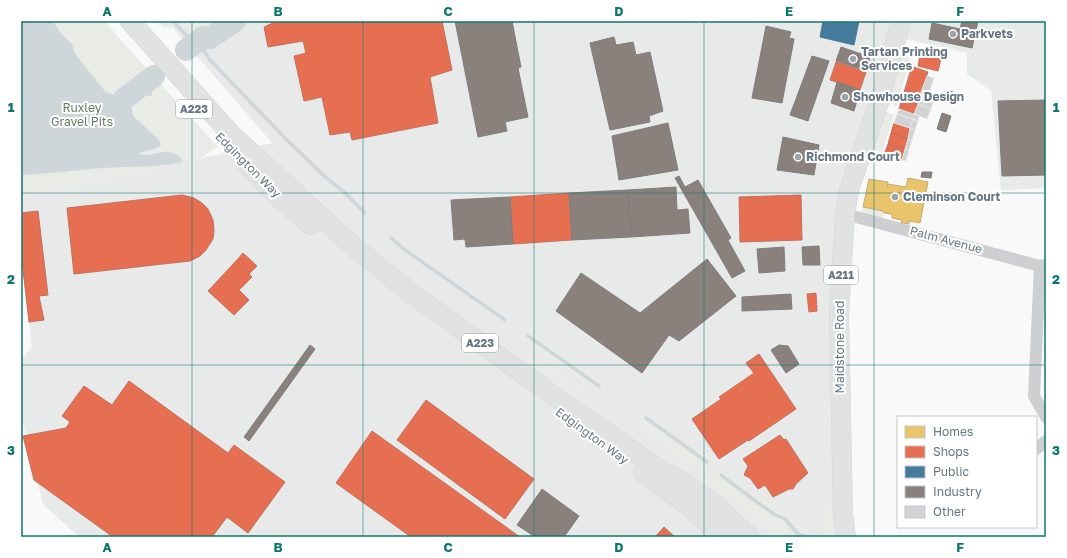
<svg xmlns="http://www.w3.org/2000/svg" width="1067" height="558" viewBox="0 0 1067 558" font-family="'Golos Text',sans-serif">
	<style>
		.built { fill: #e8e9e9 }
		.green { fill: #e8ebe6 }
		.water { fill: #ced6d9 }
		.homes { fill: #e9c46a; stroke: #c1ad72 }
		.shops { fill: #e76f51; stroke: #c07160 }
		.public { fill: #457b9d; stroke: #4f7a95 }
		.industry { fill: #8a817c; stroke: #7f7e7e }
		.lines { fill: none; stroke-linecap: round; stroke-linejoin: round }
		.stream { stroke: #ced6d9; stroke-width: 3.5 }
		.river { stroke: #ced6d9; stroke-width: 22 }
		.building { fill: #d0d2d3; stroke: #e8e8e8 }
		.primary-casing { stroke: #d5d6d7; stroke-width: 20 }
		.minor { stroke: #cecfd0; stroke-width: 12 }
		.primary { stroke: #e1e2e2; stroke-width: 19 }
		.grid { fill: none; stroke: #0f766e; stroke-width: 1; stroke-opacity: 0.55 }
		.poi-dot { fill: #99a4ac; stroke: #fff; stroke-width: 1.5 }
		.labels { text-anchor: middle; stroke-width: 4; stroke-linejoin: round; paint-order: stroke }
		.shield { fill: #fff; stroke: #939fa8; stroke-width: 1 }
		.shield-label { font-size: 11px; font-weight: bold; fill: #657683 }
		.poi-label { font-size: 12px; font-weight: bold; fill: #657683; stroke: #fff; text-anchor: start }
		.park-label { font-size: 12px; fill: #687a64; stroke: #fff }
		.street-label { font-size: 12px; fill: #657683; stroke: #fff }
		.neatline { fill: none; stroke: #0f766e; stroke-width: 1.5 }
		.grid-label { font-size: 13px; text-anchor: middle; font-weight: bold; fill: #0f766e }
	</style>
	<rect width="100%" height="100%" fill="#f9f9f9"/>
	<path class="built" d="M167,21h879v167l-45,2 -10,-99 -24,-17v-21l-71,-16 -58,162 1,338h-760l-36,-33 -22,-89v-57l3,-1 8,-10 -11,-95v-55l251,-54z"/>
	<path class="green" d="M21,21h84l13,16 100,110 -19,12 -178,38z
		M157,21h56l-9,9 -41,-3z
		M903,48l2,1 5,13 -14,45 -3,-1 1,-2 -3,-1 -1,2 -2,-1z
		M885,111l9,4 -12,38 -10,-4z
		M863,207l20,4v10l-21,-6z
		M525,331l88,60h-14l-8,-3 -68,-48 -1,-5z
		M522,345l65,48 -5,1 -20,-15 -30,-12z
		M639,411l75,53c-7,2 -13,4 -21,2 -9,-3 -48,-34 -53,-43 -2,-4 -1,-8 -1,-12z
		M722,470l92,66 11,-9v-28l4,1v35l-4,2h-49l-76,-63 11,1z"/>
	<path class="water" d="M21,21h32l8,13 11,10 2,8 8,11 23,28c18,10 26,2 31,-14l2,1h7l7,8v10c-9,-2 -16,3 -21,9l2,11 26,24 2,5c-5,6 -16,4 -22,9 16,5 26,-11 44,6l-1,2c-25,6 -53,4 -79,6 -27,2 -54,6 -82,7z"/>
	<path class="homes" d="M908,178l20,4 -8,41 -11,-2v3l-8,-1 1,-3 -10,-2v-4l-8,-1 -1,-2 -20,-4 6,-28 19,3 -1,5 1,-3 18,3z"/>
	<path class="shops" d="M277,21h165l10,49 -22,7 8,46 -86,17 -2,-8 -20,3 -8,-38 -18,4 -10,-45 12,-3 -3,-12 -35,6 -4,-20z
		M920,55l21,4 -3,12 -20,-5z
		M836,62l30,10 -6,18 -30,-10z
		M914,67l14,5 -8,23 -15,-6 6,-20z
		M905,89l15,6 -2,9 -16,-5z
		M902,99l16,5 -4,10 -15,-5z
		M894,123l16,5 -2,11 -17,-6z
		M891,133l17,6 -3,10 -17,-5z
		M888,144l17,5 -3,11 -16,-5 -1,-3z
		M569,193l3,47 -59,4 -3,-47z
		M182,195l12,3 8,5 6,6 5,11 1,10 -1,9 -7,11 -6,6 -10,5 -116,13 -7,-66z
		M801,195l1,45 -62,2 -1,-45z
		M38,211l10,84 -9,1 5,24 -15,2 -8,-70v-39z
		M243,253l14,13 -8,8 -13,-13z
		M236,261l16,16 -13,13 10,10 -15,15 -26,-24z
		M816,293l1,18 -8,1 -2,-18z
		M759,354l37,55 -47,32 -1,-1 -29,19 -27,-40 29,-20 -2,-2 35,-24 -8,-10z
		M129,381l99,72 6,-8 51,37 -37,51 -21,-16 -15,20h-99l-79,-57 -11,-44 43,-8 4,-6 -8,-6 22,-30 28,19z
		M426,400l108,79 -29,40 -108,-79z
		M372,431l148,106h-109l-75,-54z
		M780,435l4,5 2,-1 22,34 -12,11 -3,5h-4l-16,8 -8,-12 -7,4 -8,-11 -6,-3 4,-9 -5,-7z
		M664,527l11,10h-20z"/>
	<path class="public" d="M823,21h36l-5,24 -34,-8z"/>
	<path class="industry" d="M455,21h57l9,46 -3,1 10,49 -23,5 2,9 -29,6z
		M962,21h16l-6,27 -43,-9 3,-16 28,6z
		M766,26l25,6 -2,6 5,1 -12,64 -30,-5z
		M614,37l2,8 17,-3 3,13 14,-3 13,59 -14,5 1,6 -40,8 -20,-87z
		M841,47l29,10 -3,14 -31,-10z
		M812,56l17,5 -21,60 -18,-6z
		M837,82l23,8 -6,21 -23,-8z
		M950,91l8,3 -3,10 -8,-3z
		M1046,100v75l-44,1 -4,-75z
		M942,113l9,3 -5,16 -9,-3z
		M668,123l10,47 -59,10 -7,-44z
		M783,137l36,8 -5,30 -37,-5z
		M922,172h10l-1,6 -10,-1z
		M679,176l6,11 13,-7 33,58 -3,2 17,31 -13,7 -57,-100z
		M676,187l1,23 11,-1 2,24 -59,4 -3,-47z
		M628,190l3,47 -59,3 -3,-47z
		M510,197l3,47 -47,3 -1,-8 -11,1 -3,-40z
		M819,246l1,19h-17l-1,-18z
		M784,247l1,24 -26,2 -2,-24z
		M707,259l29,37 -57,45 -10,-6 -27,38 -86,-62 25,-38 59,40z
		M791,294l1,15 -50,2v-14z
		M310,345l5,4 -66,92 -5,-4z
		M779,345l9,1 11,18 -13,9 -15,-23z
		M542,489l37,27 -15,21h-29l-18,-12z"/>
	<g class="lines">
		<path class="stream" d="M173,21l14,15 16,1 -1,11 8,12 74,77 39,38 21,17 21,21
			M391,238l14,12 100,70
			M528,336l71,50
			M646,418l61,44
			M721,475l37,28 16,11 11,5 12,14 9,4"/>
		<path class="river" d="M186,50l17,-13 7,1 25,-17
			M124,99l30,-23"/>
	</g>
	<path class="building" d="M927,76l7,2 -6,19 -8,-2z
		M920,95l14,4 -3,10 -13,-5z
		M918,104l13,5 -4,10 -13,-5z
		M899,109l20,7 -1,5 -21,-7z
		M897,114l16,5 -3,9 -16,-5z
		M913,119l5,2 -3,9 -5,-2z
		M910,128l5,2 -3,10 -4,-1z
		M908,139l4,1 -3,10 -4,-1z
		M905,149l4,1 -3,11 -4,-1z"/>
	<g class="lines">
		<g class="primary-casing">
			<path id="primary" d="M130,21l100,112 124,114 57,46 136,98 113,79 25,13 34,25 30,29
				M248,165l27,29 36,31
				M643,473l47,34 33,30
				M846,537l-3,-23 -4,-199 6,-101 4,-24 31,-90 21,-79"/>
		</g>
		<path class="minor" d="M845,214l195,52 6,-1
			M1046,268l-6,-2 -6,130 12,21
			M1036,449l10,-8"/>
		<use href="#primary" class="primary"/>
	</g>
	<path class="grid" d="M192,21v516M363,21v516M534,21v516M704,21v516M874,21v516M21,193h1025M21,365h1025"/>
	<g class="poi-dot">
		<circle cx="953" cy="34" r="4"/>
		<circle cx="853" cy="59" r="4"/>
		<circle cx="845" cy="97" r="4"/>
		<circle cx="798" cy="157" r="4"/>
		<circle cx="895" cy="197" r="4"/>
	</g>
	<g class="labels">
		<g class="shield">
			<rect x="176" y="100" width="36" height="18" rx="3"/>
			<rect x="824" y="266" width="34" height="18" rx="3"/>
			<rect x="462" y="334" width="36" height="18" rx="3"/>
		</g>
		<g class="shield-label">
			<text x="194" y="113">A223</text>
			<text x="841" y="279">A211</text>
			<text x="480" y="347">A223</text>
		</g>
		<g class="poi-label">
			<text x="961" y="38">Parkvets</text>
			<text x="861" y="56">Tartan Printing<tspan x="861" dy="14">Services</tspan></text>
			<text x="853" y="101">Showhouse Design</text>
			<text x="806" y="161">Richmond Court</text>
			<text x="903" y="201">Cleminson Court</text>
		</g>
		<g class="park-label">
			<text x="82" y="112">Ruxley<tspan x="82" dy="14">Gravel Pits</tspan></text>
		</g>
		<g class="street-label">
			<text transform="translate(248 165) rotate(45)" y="4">Edgington Way</text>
			<text transform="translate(946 240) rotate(15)" y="4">Palm Avenue</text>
			<text transform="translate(840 347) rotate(-90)" y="4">Maidstone Road</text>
			<text transform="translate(592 436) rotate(36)" y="4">Edgington Way</text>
		</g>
	</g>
	<rect width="1067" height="558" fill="none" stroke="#ffffff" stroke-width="44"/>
	<rect x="897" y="416" width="140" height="112" fill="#ffffff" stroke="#c1c8cd"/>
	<rect x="905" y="426" width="20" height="12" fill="#e9c46a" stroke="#c1c8cd"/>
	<text x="933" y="436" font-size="12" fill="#657683">Homes</text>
	<rect x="905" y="446" width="20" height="12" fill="#e76f51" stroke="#c1c8cd"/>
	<text x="933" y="456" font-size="12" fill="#657683">Shops</text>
	<rect x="905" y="466" width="20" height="12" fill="#457b9d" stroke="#c1c8cd"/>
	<text x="933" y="476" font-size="12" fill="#657683">Public</text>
	<rect x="905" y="486" width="20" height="12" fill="#8a817c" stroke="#c1c8cd"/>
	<text x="933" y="496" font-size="12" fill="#657683">Industry</text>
	<rect x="905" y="506" width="20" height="12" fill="#d0d2d3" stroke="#c1c8cd"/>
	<text x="933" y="516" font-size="12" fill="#657683">Other</text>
	<rect x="22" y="22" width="1023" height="514" class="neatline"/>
	<g class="grid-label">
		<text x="107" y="16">A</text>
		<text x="278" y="16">B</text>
		<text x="448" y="16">C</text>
		<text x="619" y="16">D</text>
		<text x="789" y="16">E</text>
		<text x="960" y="16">F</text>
		<text x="11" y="112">1</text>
		<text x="1056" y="112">1</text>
		<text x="11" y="284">2</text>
		<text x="1056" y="284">2</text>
		<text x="11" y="455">3</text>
		<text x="1056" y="455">3</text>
		<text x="107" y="552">A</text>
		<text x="278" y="552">B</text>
		<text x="448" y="552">C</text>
		<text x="619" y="552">D</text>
		<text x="789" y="552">E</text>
		<text x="960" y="552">F</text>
	</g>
</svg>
